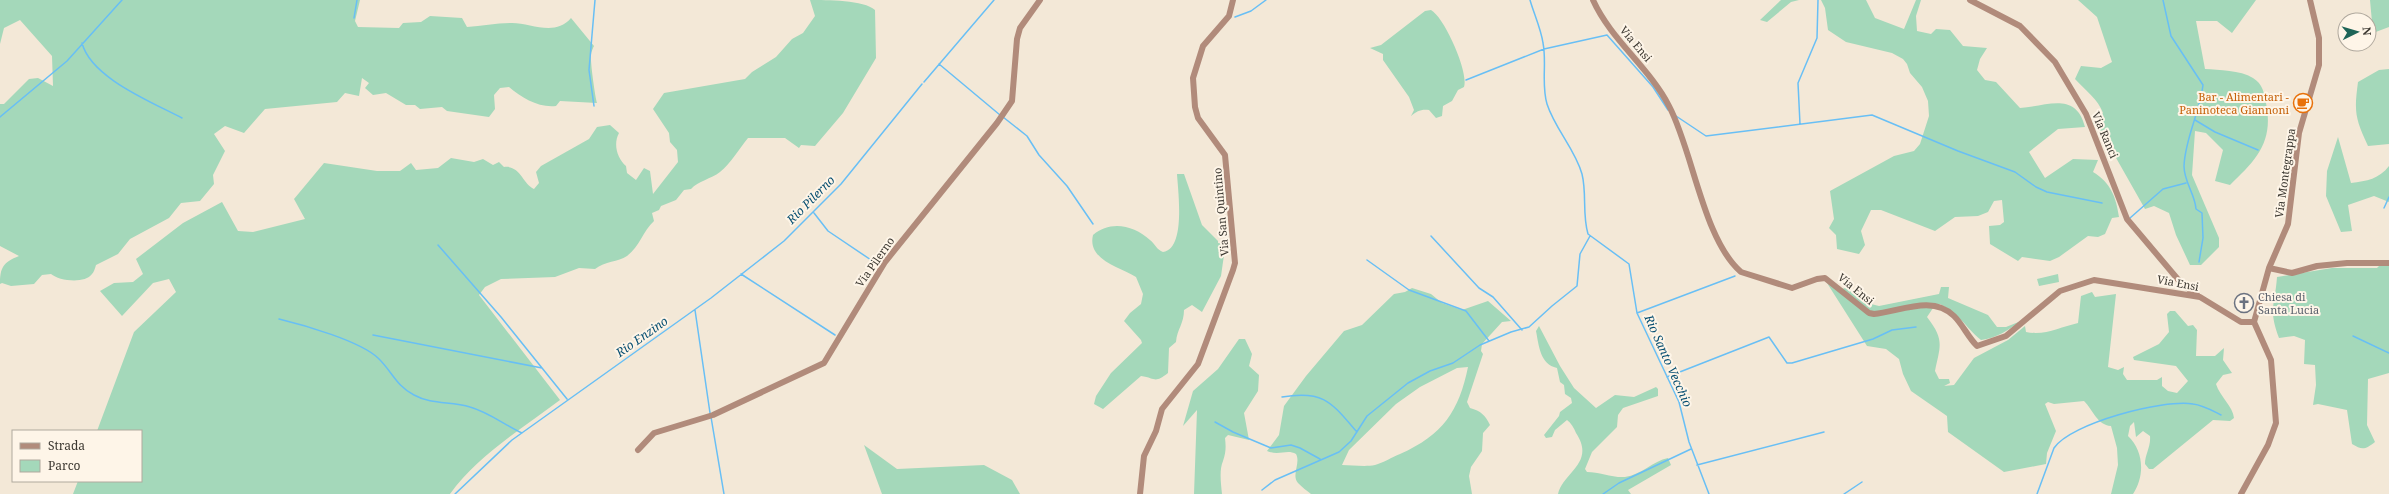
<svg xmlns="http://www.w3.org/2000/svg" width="2389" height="494" viewBox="0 0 2389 494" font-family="'Noto Serif',serif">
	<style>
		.green { fill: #a4d8ba; fill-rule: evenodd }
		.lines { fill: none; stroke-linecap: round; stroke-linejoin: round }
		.stream { stroke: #68bff5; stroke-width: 1.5 }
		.minor { stroke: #b18b7b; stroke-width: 6 }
		.labels { text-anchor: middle; stroke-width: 4; stroke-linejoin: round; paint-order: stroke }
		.street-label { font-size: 11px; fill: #3b3730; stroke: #fef5e8 }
		.food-label { font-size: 11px; fill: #c56008; stroke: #fef5e8; text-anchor: end }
		.worship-label { font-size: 11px; fill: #5b616d; stroke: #fef5e8; text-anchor: start }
		.water-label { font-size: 12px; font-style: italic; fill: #064e71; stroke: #fef5e8 }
	</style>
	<rect width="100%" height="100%" fill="#f3e8d7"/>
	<path class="green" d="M0,0h360l-5,21 3,6 41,1 4,-5 18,-1 9,-6 32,2 5,9c15,-1 30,-4 45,-4 19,0 43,14 59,-5l23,28c-1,2 -3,6 -3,9 -1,5 4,41 6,48l-37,-2 -4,5c-17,2 -34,-8 -47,-19l-9,1 -6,7 1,14 -6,8 -42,-6 -5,-4 -22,2 -5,-4h-9l-20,-12 -13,2 -8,-7 4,-5 -7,-5 -3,18 -14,-3 -8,9 -72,7 -21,24 -19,-7 -11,8 11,17 -12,24 1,9 -14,17 -19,2 -12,15 -39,21 -12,15 -22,11c-1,3 -2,7 -4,9 -7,10 -33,7 -41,0l-9,1 -8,9 -23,2 -9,-3 -2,1c0,-16 3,-22 19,-28l-19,-10v-142h4l25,-25 9,-1 15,8 -1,-30 -32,-36 -16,8 -4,16z
		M810,0c17,0 54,0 65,10l1,48 -33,55 -28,33 -14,-1 -2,3 -14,-10h-37c-9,11 -17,25 -28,34 -9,7 -22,9 -29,17l-7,1 -8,10 -15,6 -2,4 -7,3 2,8c-11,10 -14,25 -27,35 -9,6 -22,5 -32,13l-16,-1 -24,9 -54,2 -16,8 -6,8 81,105c-37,28 -82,55 -110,94h-377l5,-13h63v-50h-44l37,-99 42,-40 -7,-13 -16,4 -31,33 -22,-25 14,-8 19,-1 10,-8 -7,-15 47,-36 39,-21 16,29 15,1 52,-13 -11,-20 30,-36 53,8h23l11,-8 5,7 22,-2 13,-10 23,4 9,-3 10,6 6,-3 5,5c16,-2 19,17 30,22l5,-6 -3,-11 5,-6 48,-27 8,-12 13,-2 9,8c-6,11 -2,25 7,33l1,7 9,7 8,-12 6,3 3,23 25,-32 -1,-12 -7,-8 -1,-9 -16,-24 11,-16 81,-14 7,-7 24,-15 16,-18 11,-6 12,-17z
		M1781,0h18l-8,2 -24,20 -7,-2z
		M1821,0h45l9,18 29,11 12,-29h5l-5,16 1,15 14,3 5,-5 14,1 13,16 24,2 -7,11 -3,11 8,10 11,2 24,26c27,-2 56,-17 65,19l-27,2 -29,23 16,26 28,-19 25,1 -5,12c18,11 23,25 26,45l-7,1 -7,16 -7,3 -10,-1 -29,21 -9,4 -28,-4 -4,4 -28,-17 -1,-18 11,-1 4,-3 -2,-22 -8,1 -6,11 -10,4 -23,1 -20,14 -54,-21h-10l-10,21 4,14 -6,9 -22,-5 -1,-14 -7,-7 5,-9 -4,-28 64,-35 20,-5 6,-7 9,-28 -1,-15 -6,-14 -12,-14 -3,-9 -4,-5 -11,-6 -46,-11 -18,-12 -3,-22z
		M2078,0h178l-24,33 -15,-12h-21l9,48c14,1 35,1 48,9 10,6 11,15 13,25 8,39 -10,57 -36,82l-15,-4 8,-31 -17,-17 -11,-2 -3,44 27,63v9l-18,18h-11l-14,-30 -7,-22 -15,-7 -9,3 -30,-53 -22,-33 10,-10c-5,-14 -18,-23 -28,-34l6,-13 20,2 11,-6 -15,-45z
		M2370,0h19v27l-16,6z
		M1431,10c13,7 38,62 33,77l-6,3 -6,11 -9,5 -1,10 -6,2 -7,-8c-8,-1 -12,1 -18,6l3,-6 -5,-13 -26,-37v-6l-13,-6 11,-3 44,-34z
		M2389,69v75l-21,2c-13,-28 -14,-34 -10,-64l21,-12z
		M2338,137l13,46c16,-2 28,-4 38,-17v36l-15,-6 -26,9 4,26 -11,1 -15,-36 1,-25z
		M1177,174h7l18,51 16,16v2l12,1v10l-1,-3 -5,4 -3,21 -19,36 -10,-7 -8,5c0,14 -7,19 -8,32l-7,6 -1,25c-14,11 -12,5 -27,3l-38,33 -9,-5 2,-8 15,-23 31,-30 -1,-3 -17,-19 6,-8 11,-9 2,-10 -7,-17c-16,-10 -49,-17 -43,-42 17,-15 41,-10 57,5 5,4 7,10 13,12 23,-3 15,-61 14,-78z
		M2379,266h10v107l-21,6 -1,46 8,17c-10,8 -13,8 -23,2l-5,-34 -29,-6 -5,1 3,-20 -1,-20 -11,-1 1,-24 -11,-4 -15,2c-11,-29 -4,-33 -2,-61l55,-9h45z
		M2058,274l1,8 -20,4 -2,-7z
		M1827,283l11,7 11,-3 22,17 8,2 60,-12 2,-7h8l-1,11 40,17 9,12h9l15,-6c-13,9 -24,17 -40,19 -17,-14 -20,-25 -41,-36l-7,4 -6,9c18,23 13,29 8,54l4,8h10l1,4 -6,3 10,-1 20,-27 34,-18 17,-14 1,6c19,4 34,-5 52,-9l3,-27 11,-4 3,5 21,-3 -8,73 10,3 6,-3 -1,7 4,6h30l5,-3v9l6,5 9,2 11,-12 -12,-15 -42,-6 -1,-3 26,-13 10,-12 -2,-18 3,-3h5l13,15 5,-1 4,5 -1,26h19l9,-8 -1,12 9,13 -9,2 -7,9c4,13 17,22 18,34l-4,3 -17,-1 -60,49h-4l-4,-5c0,-10 6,-17 5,-28l-7,-5 -7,6 -2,-15 -4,4 -2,10c16,15 17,40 5,58h-22l7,-29 -1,-17 -6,-22c-14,-1 -18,-16 -27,-25l-30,3 -6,-2 -3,2 11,27 -9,22 -1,11 -42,8 -56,-40 -1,-16 -36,-25 -8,-17 -4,-15 -13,-10 -19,-3z
		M1412,288l19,6 11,9 20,7 26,-9 23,20 -9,1 -20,22 -1,7 2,3 -16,48 3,6c11,3 15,7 20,17l-7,8 -1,18 -11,16 -2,9 3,18h-161c-4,-3 -9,-7 -13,-11 -7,-8 3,-20 -2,-29 -9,-5 -17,2 -29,-3l12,-16 5,-29 22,-30 38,-45 18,-6 32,-31 11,-2zM1468,367c-9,44 -25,68 -68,87 -8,3 -17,9 -25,11 -10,2 -23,0 -33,0l7,-15 47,-46 24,-17 37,-19z
		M1539,326l21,40 14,22 22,20 19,-13 19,2 22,-10 2,2v7l-35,12 -5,7 -1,12 -25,25 -7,17 2,3c12,0 26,6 38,5 16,-2 28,-16 43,-19l3,7 -43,25 3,4h-73c5,-22 38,-31 18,-61 -2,-5 -5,-10 -9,-13l-12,10 -3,7 -6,1 -2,-3 15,-19 1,-4 12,-9 -1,-5 -6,-4 -1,-9 -4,-3 -3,-14c-17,-4 -18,-22 -21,-37z
		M1239,339h6l7,15 -3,12 10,9 -1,16 -14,22 5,27 -21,-5 -3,3c1,9 1,14 -2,23 -4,9 -2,23 -1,33h-28l3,-84 -14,16 10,-35 25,-22z
		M864,445l33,24 87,-4 28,15 8,14h-138z"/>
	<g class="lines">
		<path class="stream" d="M1530,0c4,14 11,29 13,43 4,20 -2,41 4,61 8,25 28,45 35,70 5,20 0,40 6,60l41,30 8,49 42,89 10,40 20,52
			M2163,0l8,36 32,49c-3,27 -18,53 -19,81 0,16 11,28 12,43l6,4 1,25 -4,24
			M1235,17l16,-6 15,-11
			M354,18l3,-18
			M82,43c9,35 70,59 100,75
			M939,64l61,51
			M1466,80l78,-31 63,-14 46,52 15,23
			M924,82l70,-82
			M594,106l-5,-36 6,-70
			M1676,116l30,20 166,-21 86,36 57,21 21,15 11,5 55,11
			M0,117l67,-56 55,-61
			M1003,117l24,19 12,19 28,31 26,38
			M2195,120l20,12 43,18
			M1800,124l-2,-41 19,-45 1,-38
			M2384,208l5,-11
			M814,213l14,18 49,33
			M2130,218l33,-29 23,-6
			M1431,236l48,52 14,9 29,33
			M438,245l63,72 66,82
			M1367,260l42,30 57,21 23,30
			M741,274l94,61
			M695,310l15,103
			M1637,313l98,-37
			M279,319c25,6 81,22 99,39 13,12 19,29 36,37 18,10 37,6 56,12 18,5 35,18 52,26
			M373,335l169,33
			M2353,336l36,17
			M1667,377l102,-40 18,26h5l81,-24 19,-9 24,-3
			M1282,397c42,-7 49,5 75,35
			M711,417l13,77
			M1215,422l18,10 38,16 20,-3 9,3 20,11
			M1697,465l127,-33
			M1262,490l13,-10 64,-28 12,-11 16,-25 41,-33 22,-12 23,-8 27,-18 31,-13 18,-5 23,-21 25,-20 3,-32 10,-18
			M455,494l57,-54 199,-142 73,-57 57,-57 81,-100
			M1603,494l16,-11 72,-34
			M1844,494l18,-12
			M2037,494l17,-46c17,-25 109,-49 139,-44 10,1 20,7 28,11"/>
		<path class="minor" d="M1593,0c18,40 56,67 76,106 24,45 34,133 72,166l51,16 25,-9 8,-1 44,35 5,1c25,-2 58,-20 80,2 9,9 14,21 23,30l29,-10 54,-45 34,-11 106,17 41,25h13
			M1970,0l50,26 35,36 31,52 41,105 54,64 16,12
			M2269,268l23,5 25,-7 30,-3h42
			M2254,322l15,-54 19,-44 11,-91 20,-68v-27l-9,-38
			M638,450l16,-17 59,-18 111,-52 61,-101 112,-139 15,-22 5,-62 3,-11 20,-28
			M1140,494l4,-38 12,-25 6,-22 36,-45 35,-94 2,-7 -10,-108 -27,-37 -3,-11 -2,-29 10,-32 26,-30 4,-16
			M2241,494l27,-49 8,-22 -5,-63 -17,-38"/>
	</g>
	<defs>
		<g id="cafe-ring" transform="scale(1)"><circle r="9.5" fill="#fef5e8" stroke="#e8710a" stroke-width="1.5"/><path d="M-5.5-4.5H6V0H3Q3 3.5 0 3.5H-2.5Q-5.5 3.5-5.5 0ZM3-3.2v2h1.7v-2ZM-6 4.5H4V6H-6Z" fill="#e8710a"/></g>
		<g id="church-ring" transform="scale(1)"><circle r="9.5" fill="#fef5e8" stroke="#6b7280" stroke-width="1.5"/><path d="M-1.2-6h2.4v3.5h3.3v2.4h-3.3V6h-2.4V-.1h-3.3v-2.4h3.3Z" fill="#6b7280"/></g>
	</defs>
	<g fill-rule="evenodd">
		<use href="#cafe-ring" x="2303" y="103"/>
		<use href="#church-ring" x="2244" y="303"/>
	</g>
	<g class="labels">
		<g class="street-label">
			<text transform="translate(1636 44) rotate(50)" y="4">Via Ensi</text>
			<text transform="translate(2105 135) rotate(67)" y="4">Via Ranci</text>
			<text transform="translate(2285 173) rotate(-82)" y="4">Via Montegrappa</text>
			<text transform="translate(1221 212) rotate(-95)" y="4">Via San Quintino</text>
			<text transform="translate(875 262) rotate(-55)" y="4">Via Pilerno</text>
			<text transform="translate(2178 283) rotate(11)" y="4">Via Ensi</text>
			<text transform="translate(1856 289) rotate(39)" y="4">Via Ensi</text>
		</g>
		<g class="food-label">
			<text x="2289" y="101">Bar - Alimentari -<tspan x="2289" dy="13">Paninoteca Giannoni</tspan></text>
		</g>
		<g class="worship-label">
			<text x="2258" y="301">Chiesa di<tspan x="2258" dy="13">Santa Lucia</tspan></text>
		</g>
		<g class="water-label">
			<text transform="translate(811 200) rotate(-45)" y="4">Rio Pilerno</text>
			<text transform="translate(642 337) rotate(-35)" y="4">Rio Enzino</text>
			<text transform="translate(1668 361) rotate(66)" y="4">Rio Santo Vecchio</text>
		</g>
	</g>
	<rect x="12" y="430" width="130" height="52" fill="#fef5e8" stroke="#b0a99e"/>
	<rect x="20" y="443" width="20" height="6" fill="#b18b7b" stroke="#b0a99e"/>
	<text x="48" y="450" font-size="12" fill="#3b3730">Strada</text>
	<rect x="20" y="460" width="20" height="12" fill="#a4d8ba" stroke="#b0a99e"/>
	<text x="48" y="470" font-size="12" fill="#3b3730">Parco</text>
	<g transform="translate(2357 32) rotate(85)"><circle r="19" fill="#fef5e8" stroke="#b0a99e"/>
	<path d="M0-3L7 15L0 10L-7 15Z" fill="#1e6457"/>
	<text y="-6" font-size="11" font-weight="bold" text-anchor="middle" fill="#3b3730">N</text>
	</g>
</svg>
